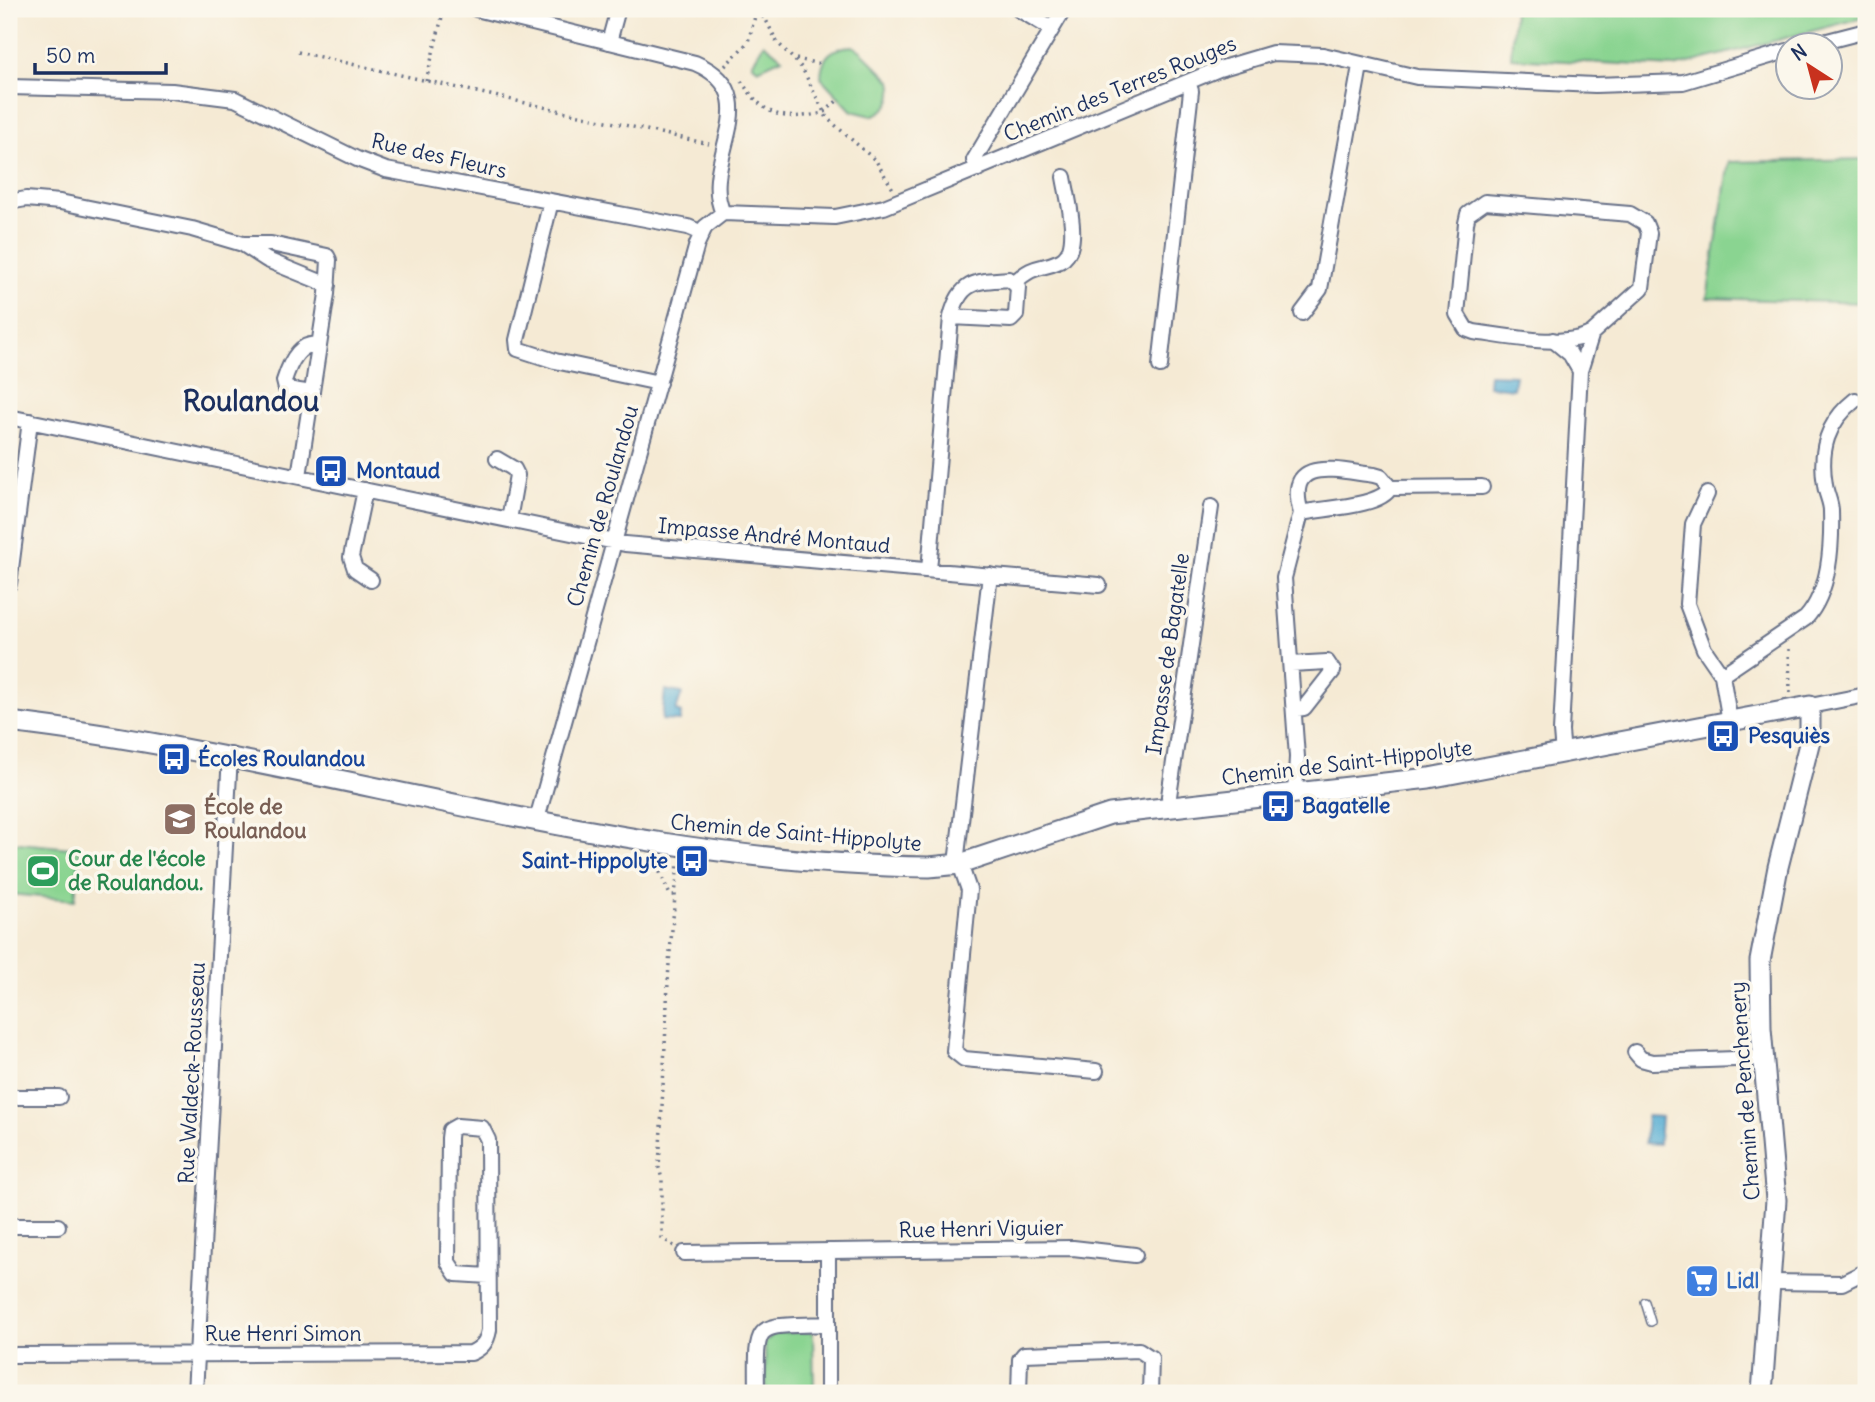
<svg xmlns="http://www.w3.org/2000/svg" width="1875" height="1402" viewBox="0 0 1875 1402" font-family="Delius,sans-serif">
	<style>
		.green { fill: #8ad491; stroke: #528278; stroke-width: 2 }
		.water { fill: #56add3; stroke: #386e98; stroke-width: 2 }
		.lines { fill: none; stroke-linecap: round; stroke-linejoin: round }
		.lane-casing { stroke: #677087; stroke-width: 10 }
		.street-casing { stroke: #677087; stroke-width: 18 }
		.secondary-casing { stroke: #677087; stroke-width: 23 }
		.path { stroke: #677087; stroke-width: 3.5; stroke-dasharray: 2 5; stroke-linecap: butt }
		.lane { stroke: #fff; stroke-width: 7 }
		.street { stroke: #fff; stroke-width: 14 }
		.secondary { stroke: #fff; stroke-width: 19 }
		.labels { text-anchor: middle; stroke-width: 7; stroke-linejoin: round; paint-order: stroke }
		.street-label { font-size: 21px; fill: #1b2f5e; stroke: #fbf7ec }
		.transit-label { font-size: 21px; font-weight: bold; fill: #164399; stroke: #fbf7ec; text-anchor: start }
		.education-label { font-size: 21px; font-weight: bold; fill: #785e54; stroke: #fbf7ec; text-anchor: start }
		.leisure-label { font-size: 21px; font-weight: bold; fill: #27864d; stroke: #fbf7ec; text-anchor: start }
		.shop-label { font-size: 21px; font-weight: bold; fill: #366cbe; stroke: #fbf7ec; text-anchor: start }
		.district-label { font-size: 28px; font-weight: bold; fill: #1b2f5e; stroke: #fbf7ec }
	</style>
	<rect width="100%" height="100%" fill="#fbf7ec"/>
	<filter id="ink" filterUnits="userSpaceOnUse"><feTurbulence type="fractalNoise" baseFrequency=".0143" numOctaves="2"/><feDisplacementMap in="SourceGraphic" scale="14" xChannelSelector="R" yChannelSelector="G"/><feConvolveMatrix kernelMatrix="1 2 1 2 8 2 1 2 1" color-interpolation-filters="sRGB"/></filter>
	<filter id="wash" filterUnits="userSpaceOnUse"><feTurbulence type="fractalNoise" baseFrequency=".00686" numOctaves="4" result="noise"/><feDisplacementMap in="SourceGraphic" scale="28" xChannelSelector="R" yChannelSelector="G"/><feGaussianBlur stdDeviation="1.57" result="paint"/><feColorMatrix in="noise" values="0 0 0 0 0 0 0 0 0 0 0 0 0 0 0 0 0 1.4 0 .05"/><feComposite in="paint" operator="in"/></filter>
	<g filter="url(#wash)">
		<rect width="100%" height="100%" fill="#f5ead4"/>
		<path class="green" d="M1514,9h352v8l-192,50 -163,-9z
			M764,43l18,15 -24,11 -6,-5z
			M853,46l8,5 30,30c4,18 -2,28 -19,35l-20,-5 -31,-33c0,-21 10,-31 32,-32z
			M1866,159v144l-159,-5 22,-136z
			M9,842l71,7 -5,51 -66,-6z
			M813,1332l1,61h-48l-1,-50 9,-10z"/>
		<path class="water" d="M1489,374l26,1 -2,14 -25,-3z
			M665,690l17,3 -6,18 5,2 -1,8 -18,-1z
			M1647,1116l14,1 -2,27 -14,-1z"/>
	</g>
	<g filter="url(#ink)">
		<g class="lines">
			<g class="lane-casing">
				<path id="lane" d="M1645,1302l6,20"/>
			</g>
			<g class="street-casing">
				<path id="street" d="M476,9l219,54c77,33 3,97 28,150
					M1018,9l34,20
					M609,42l9,-33
					M1808,46l58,-15
					M9,87l163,4 63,8 122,60 29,11 302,57 14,6
					M978,169l-4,-9 90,-151
					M551,201l-34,139 1,9 37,12 104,22
					M9,202l17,-3 34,3 132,27 51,15h28l56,12 2,4 -2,34 -28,182
					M244,245l23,15 61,25
					M1015,282c21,-19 23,-11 45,-21 23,-11 7,-64 4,-84
					M1302,313l18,-24 40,-223
					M1553,340l17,14 10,17
					M1160,366l31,-275 -3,-9
					M312,393l-26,-4 -2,-8c5,-16 15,-40 35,-36
					M9,417l616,127 474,41
					M497,459l17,10 3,6 -8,45
					M1390,488l92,-1
					M365,490l-14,67 4,12 16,11
					M1707,494l-14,30 -6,80 17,45 18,26 8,47
					M929,570l22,-253 60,3 5,-5 2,-28 -9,-8c-34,2 -49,2 -58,38
					M990,575l-33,280 12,35 -15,161 10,8 132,12
					M9,584l21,-163
					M1291,664l36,-2 6,9 -29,37 -9,1
					M1722,675l84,-57c24,-27 26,-72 25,-107 0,-9 -5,-17 -6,-26 -6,-35 2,-63 30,-85
					M1810,706l56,-11
					M1563,755l-2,-24 19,-360 12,-38 50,-45 7,-55 -4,-10 -15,-9 -145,-12 -17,12 -2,9 -9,91 9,15 8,3c31,4 91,17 118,1
					M1295,794l2,-37 -13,-179 17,-65c22,-5 79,-6 89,-25l-9,-11 -7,-2c-36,-4 -90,-21 -73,38
					M1170,807l-1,-11 42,-289
					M537,819l160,-575 8,-17 18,-14 112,4 49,-10 335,-138 54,-16 50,2 94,22 178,8 88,-3 104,-31
					M1635,1052l6,7 11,3 111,-4
					M9,1097h50
					M9,1226h49
					M828,1252v141
					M684,1253l389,-5 62,7
					M1772,1282l70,1 24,-12
					M9,1355l462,-2c11,-5 16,-11 18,-23l-1,-190 -6,-12 -25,-2 -7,4 -1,8 -1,124 8,12 32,2
					M195,1393l35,-638
					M757,1393c-1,-76 -3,-66 71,-69
					M1019,1393l1,-34 4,-5 115,-4 12,8 -1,35"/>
			</g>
			<g class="secondary-casing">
				<path id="secondary" d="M9,722c308,36 608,142 920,145l31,-3 150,-50 319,-36 381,-72v34l-32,127 -18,94 1,67 15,172 -14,193"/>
			</g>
			<path class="path" d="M756,13l9,5 12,24 25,26 25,50 49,43 17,28
				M298,52l411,92
				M796,59l25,5
				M725,66l23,-24 9,-33
				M426,81l18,-72
				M741,81c25,36 39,40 83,32l16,-15
				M1789,649l1,44
				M654,859l16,36h4
				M674,1246l-12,-8v-59l-3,-11 10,-205 9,-100"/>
			<use href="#lane" class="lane"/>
			<use href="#street" class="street"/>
			<use href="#secondary" class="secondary"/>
		</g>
	</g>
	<defs>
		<g id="bus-square" transform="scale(1.75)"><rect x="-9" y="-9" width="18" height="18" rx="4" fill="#1a4fb4" stroke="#fbf7ec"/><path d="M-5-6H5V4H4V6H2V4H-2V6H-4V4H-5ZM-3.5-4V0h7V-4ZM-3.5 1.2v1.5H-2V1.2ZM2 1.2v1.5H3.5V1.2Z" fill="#fff"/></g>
		<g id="school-square" transform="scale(1.75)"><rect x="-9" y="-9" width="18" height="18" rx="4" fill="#8d6e63" stroke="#fbf7ec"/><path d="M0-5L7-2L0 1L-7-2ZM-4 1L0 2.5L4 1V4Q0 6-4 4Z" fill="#fff"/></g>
		<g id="stadium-square" transform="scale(1.75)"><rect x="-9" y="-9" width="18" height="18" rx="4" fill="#2e9e5b" stroke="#fbf7ec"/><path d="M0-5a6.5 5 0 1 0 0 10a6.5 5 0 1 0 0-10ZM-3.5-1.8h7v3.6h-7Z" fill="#fff"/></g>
		<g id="supermarket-square" transform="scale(1.75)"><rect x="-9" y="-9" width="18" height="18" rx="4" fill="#3f7fe0" stroke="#fbf7ec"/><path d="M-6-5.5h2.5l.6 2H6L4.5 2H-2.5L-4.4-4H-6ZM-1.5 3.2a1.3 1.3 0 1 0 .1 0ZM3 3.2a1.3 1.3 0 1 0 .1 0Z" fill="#fff"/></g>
	</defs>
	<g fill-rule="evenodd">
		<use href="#bus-square" x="331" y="471"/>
		<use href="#bus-square" x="1723" y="736"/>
		<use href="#bus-square" x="174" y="759"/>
		<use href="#bus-square" x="1278" y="806"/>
		<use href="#school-square" x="180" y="819"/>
		<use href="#bus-square" x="692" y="861"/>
		<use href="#stadium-square" x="43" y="871"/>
		<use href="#supermarket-square" x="1702" y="1281"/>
	</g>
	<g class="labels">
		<g class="street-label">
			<text transform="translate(1120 89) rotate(-22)" y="7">Chemin des Terres Rouges</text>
			<text transform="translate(439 156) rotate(13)" y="7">Rue des Fleurs</text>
			<text transform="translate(603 506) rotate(-74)" y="7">Chemin de Roulandou</text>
			<text transform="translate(774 536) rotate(5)" y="7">Impasse André Montaud</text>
			<text transform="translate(1168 654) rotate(-82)" y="7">Impasse de Bagatelle</text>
			<text transform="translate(1347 763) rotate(-7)" y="7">Chemin de Saint-Hippolyte</text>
			<text transform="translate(796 833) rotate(5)" y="7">Chemin de Saint-Hippolyte</text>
			<text transform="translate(192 1073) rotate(-87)" y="7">Rue Waldeck-Rousseau</text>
			<text transform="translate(1745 1091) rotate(-94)" y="7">Chemin de Penchenery</text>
			<text transform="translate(981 1229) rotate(-1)" y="7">Rue Henri Viguier</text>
			<text x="283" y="1341">Rue Henri Simon</text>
		</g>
		<g class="transit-label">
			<text x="356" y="478">Montaud</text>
			<text x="1748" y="743">Pesquiès</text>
			<text x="198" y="766">Écoles Roulandou</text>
			<text x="1302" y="813">Bagatelle</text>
			<text x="668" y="868" text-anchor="end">Saint-Hippolyte</text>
		</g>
		<g class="education-label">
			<text x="204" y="814">École de<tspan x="204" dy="24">Roulandou</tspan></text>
		</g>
		<g class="leisure-label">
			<text x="68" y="866">Cour de l'école<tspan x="68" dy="24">de Roulandou.</tspan></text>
		</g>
		<g class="shop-label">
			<text x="1726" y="1288">Lidl</text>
		</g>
		<g class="district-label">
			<text x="251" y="411">Roulandou</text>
		</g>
	</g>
	<rect width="1875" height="1402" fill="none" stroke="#fbf7ec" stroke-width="35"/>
	<g transform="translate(1809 66) rotate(324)"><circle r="33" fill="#fbf7ec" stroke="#a1a7b3" stroke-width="2"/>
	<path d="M0-5L12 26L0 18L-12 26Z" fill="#c8321e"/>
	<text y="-10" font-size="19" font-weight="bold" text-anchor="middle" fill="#1b2f5e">N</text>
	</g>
	<path d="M35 63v10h131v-10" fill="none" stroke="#1b2f5e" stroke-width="3.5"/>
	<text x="46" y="63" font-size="21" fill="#1b2f5e" stroke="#fbf7ec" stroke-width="5" paint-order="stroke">50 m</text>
</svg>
